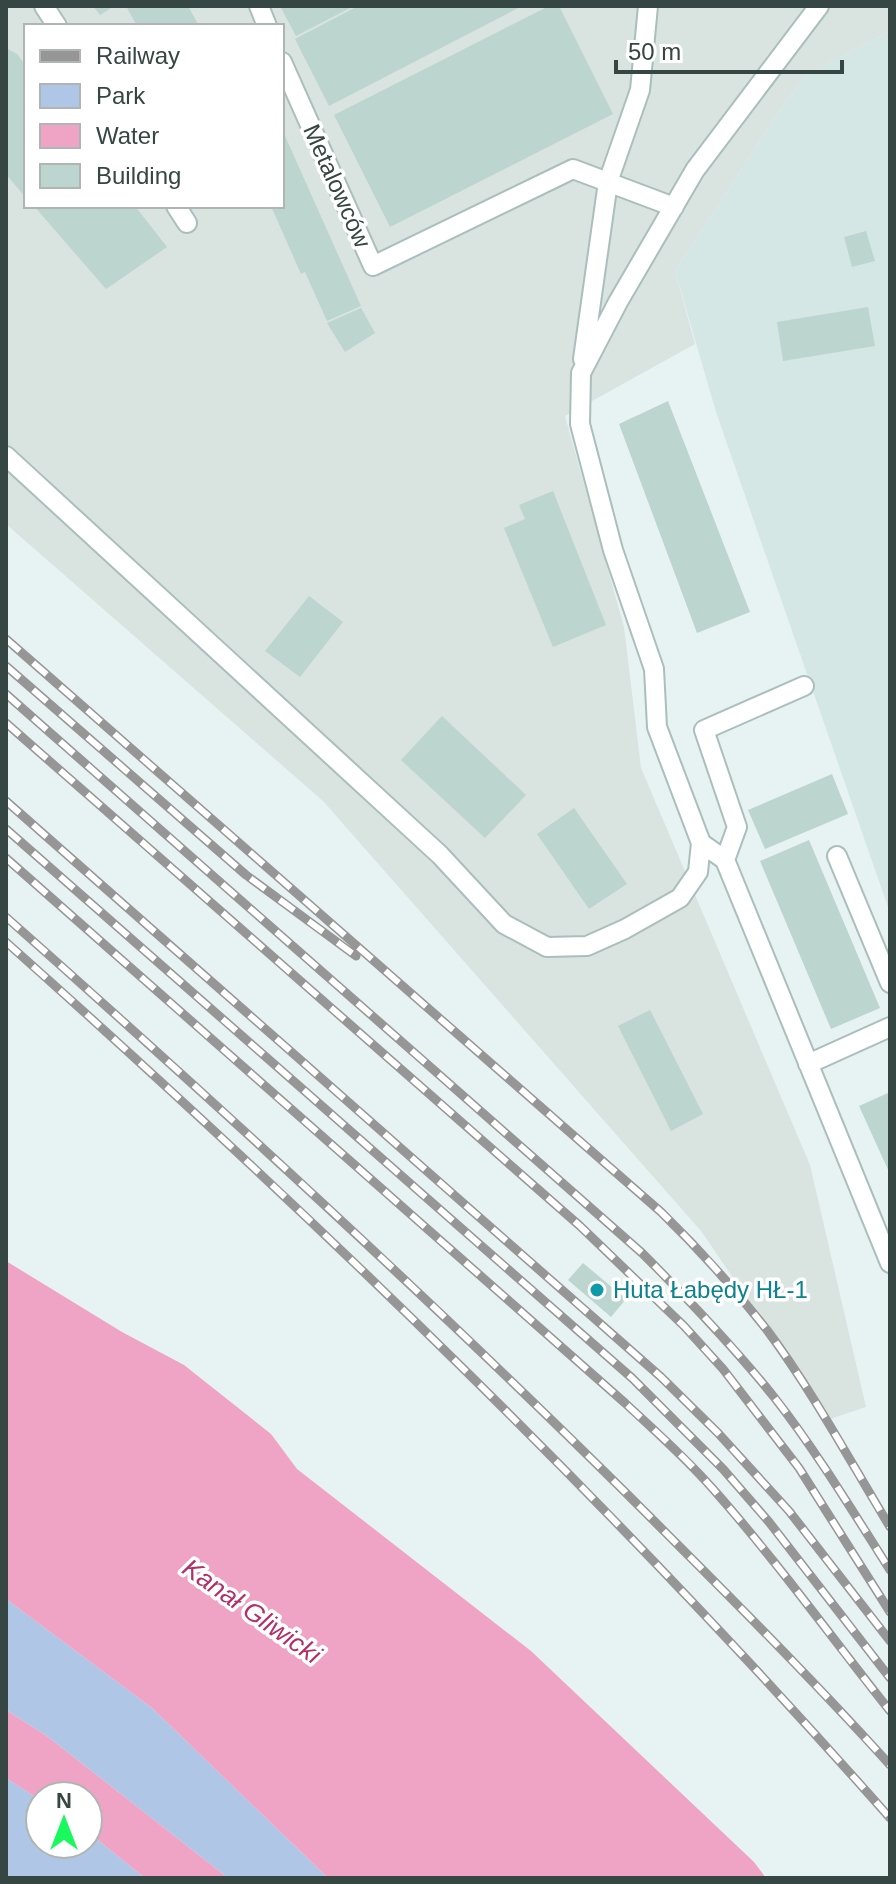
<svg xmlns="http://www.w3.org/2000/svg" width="896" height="1884" viewBox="0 0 896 1884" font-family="Helvetica,sans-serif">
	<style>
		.residential { fill: #d5e7e4 }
		.industrial { fill: #d9e3e0; fill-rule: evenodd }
		.green { fill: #b0c6e7 }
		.water { fill: #f0a4c5 }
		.building { fill: #bcd5cf }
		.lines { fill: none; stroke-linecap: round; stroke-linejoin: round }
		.service-casing { stroke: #aabfbb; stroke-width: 22 }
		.service { stroke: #fff; stroke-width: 18 }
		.rail-casing { stroke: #969696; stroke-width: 9 }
		.rail { stroke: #fff; stroke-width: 6; stroke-dasharray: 18; stroke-linecap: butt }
		.culture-dot { fill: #0f9aa8; stroke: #fff; stroke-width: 3 }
		.labels { text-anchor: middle; stroke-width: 7; stroke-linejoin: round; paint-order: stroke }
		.street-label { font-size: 24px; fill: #364642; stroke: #fff }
		.culture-label { font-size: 24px; fill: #0d838f; stroke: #fff; text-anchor: start }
		.water-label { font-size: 26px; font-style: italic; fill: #b23067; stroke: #fff }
	</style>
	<rect width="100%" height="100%" fill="#e7f3f2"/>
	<path class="residential" d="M890,31v882l-174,-501 -41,-141 111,-170 23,-28z"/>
	<path class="industrial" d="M6,6h884v25l-81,42 -23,28 -111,170 20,73 -130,72 59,211 17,141 169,397 56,242 -36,12 -129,-188 -378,-430 -317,-277zM26,26h256v180h-256z"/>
	<path class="green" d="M6,1599l146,109 176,170h-100l-181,-142 -41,-26z
		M6,1778l34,22v44h48v-12l57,46h-139z"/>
	<path class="water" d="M6,1261l116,71 62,33 87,69 26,35 234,182 223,211 12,16h-438l-176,-170 -146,-109z
		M6,1710l41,26 181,142h-83l-57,-46v-36h-48v4l-34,-22z"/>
	<path class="building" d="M93,6h21l-14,9z
		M126,6h62l11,20h-62z
		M280,6h74l-58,30z
		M358,6h164l-193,100 -34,-67z
		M549,6h10l54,108 -223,113 -56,-112z
		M6,48l11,6 9,12v132l-20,-24z
		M285,136l76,170 -34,15 -22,-49 -4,2 -30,-68h11v-69z
		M34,206h101l32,41 -61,42z
		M866,231l9,30 -23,6 -8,-30z
		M868,307l7,39 -92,15 -6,-39z
		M361,308l14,25 -30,19 -18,-29z
		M668,401l82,211 -53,21 -78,-209z
		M553,491l53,134 -53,22 -49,-119 21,-9 -6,-14z
		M309,596l34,26 -43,55 -35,-26z
		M442,716l84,79 -41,43 -84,-78z
		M832,774l16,40 -83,35 -17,-39z
		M574,808l53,76 -38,25 -52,-75z
		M809,840l71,168 -49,21 -71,-168z
		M650,1010l53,104 -32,17 -53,-105z
		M890,1092v82l-31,-68z
		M583,1263l43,36 -15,18 -43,-37z"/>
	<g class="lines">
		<g class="service-casing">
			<path id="service" d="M44,6l13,20
				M259,6l8,20
				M282,62l91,204 200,-97 101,38
				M176,206l11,17
				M583,359l25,-177 32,-92 8,-84
				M6,456l434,399 64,69 43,23 40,-1 38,-17 55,-31 18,-26 3,-29 -44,-116 -3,-58 -41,-119 -33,-126 1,-51 37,-71 77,-132 124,-164
				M701,843l24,17 165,403
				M837,856l53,127
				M725,860l12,-33 -33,-97 100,-44
				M808,1064l82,-37"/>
		</g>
		<use href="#service" class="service"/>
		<g class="rail-casing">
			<path id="rail" d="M6,639l655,573c38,37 73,76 106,118 46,62 83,131 123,197
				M6,666l240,209 110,81
				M6,694l636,559c46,46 91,93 132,144 43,55 79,115 116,173
				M6,723l574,503 104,100 39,43 76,99 91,144
				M6,801l655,576 57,56 71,78 101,130
				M6,829l626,549 91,91 46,53 121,156
				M6,858l619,545c30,28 61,55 88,86 63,71 118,148 177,222
				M6,917c210,186 418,376 618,574 90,90 181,180 266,274
				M6,942c310,276 609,564 884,876"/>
		</g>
		<use href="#rail" class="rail"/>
	</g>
	<circle class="culture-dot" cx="597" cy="1290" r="8"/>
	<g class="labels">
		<g class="street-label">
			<text transform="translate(337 186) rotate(66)" y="8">Metalowców</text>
		</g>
		<g class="culture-label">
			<text x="613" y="1298">Huta Łabędy HŁ-1</text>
		</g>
		<g class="water-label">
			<text transform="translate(252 1611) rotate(35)" y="9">Kanał Gliwicki</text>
		</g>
	</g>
	<rect width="896" height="1884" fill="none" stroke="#364642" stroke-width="16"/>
	<rect x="24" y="24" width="260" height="184" fill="#ffffff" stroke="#afb5b3" stroke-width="2"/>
	<rect x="40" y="50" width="40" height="12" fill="#969696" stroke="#afb5b3" stroke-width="2"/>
	<text x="96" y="64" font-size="24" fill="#364642">Railway</text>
	<rect x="40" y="84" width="40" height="24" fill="#b0c6e7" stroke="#afb5b3" stroke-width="2"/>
	<text x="96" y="104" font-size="24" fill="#364642">Park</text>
	<rect x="40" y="124" width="40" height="24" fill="#f0a4c5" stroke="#afb5b3" stroke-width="2"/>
	<text x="96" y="144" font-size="24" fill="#364642">Water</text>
	<rect x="40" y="164" width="40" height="24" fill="#bcd5cf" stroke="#afb5b3" stroke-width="2"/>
	<text x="96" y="184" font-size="24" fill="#364642">Building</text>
	<g transform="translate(64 1820)"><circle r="38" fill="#ffffff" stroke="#afb5b3" stroke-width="2"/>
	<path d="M0-6L14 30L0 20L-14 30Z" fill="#19f85d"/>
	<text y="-12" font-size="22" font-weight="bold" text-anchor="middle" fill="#364642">N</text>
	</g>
	<path d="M616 60v12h226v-12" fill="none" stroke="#364642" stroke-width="4"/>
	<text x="628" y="60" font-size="24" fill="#364642" stroke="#ffffff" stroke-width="6" paint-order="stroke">50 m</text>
</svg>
